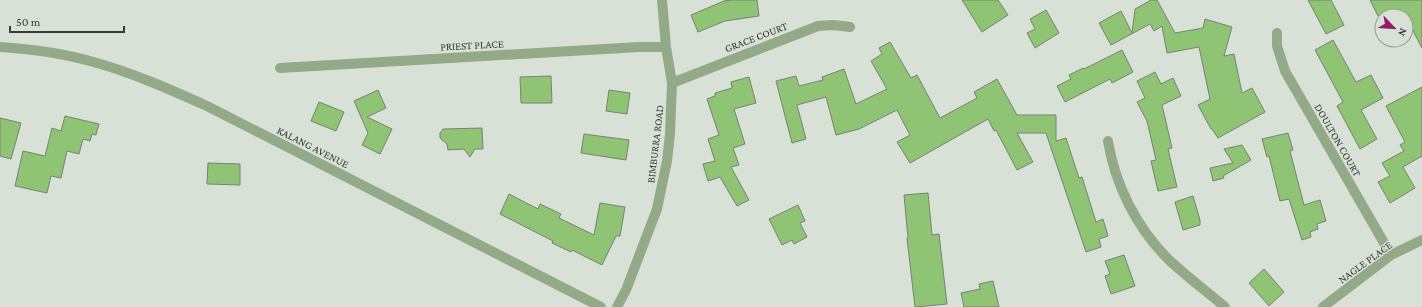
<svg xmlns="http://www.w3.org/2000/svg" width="1422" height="307" viewBox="0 0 1422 307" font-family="'Crimson Pro',serif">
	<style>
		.building { fill: #8fc474; stroke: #798176 }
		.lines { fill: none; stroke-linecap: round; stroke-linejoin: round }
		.minor { stroke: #93aa88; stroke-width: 10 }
		.labels { text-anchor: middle; stroke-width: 3; stroke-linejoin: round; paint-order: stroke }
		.street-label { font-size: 11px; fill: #383b36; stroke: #d8e1d5 }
	</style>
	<rect width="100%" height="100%" fill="#d8e1d5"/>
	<path class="building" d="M731,0h26l2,16 -34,5 -27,11 -7,-17 33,-14z
		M962,0h36l10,15 -26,17z
		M1151,0h6l18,33 28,-5 2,-9 27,8 -8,29 10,-2 8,39 10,-5 13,24 -47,26 -6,-9h-1l-13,-24 12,-6 -11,-52 -32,6 -5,-27 -8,5 -4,-7 -39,21 -12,-22 22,-12 11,22 3,-24z
		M1308,0h23l13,25 -18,9z
		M1370,0h52v48l-10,-19 -6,3v-16h-28z
		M1046,10l13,23 -24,15 -8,-15 8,-4 -5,-10z
		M1333,40l23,42 15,-7 12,23 -22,12 16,29 -17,10 -23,-43 6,-4 -28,-52z
		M890,42l21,36 6,-3 23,43 37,-20 -3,-6 23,-13 20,36h39v26l10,-3 13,40 3,-1 14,45 7,-3 5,17 -9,3 2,8 -15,5 -40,-119h-29l16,29 -16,8 -21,-40 -2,1 -6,-12 -78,44 -13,-21 13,-7 -13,-25 -38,19 -23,6 -10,-38 -29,8 9,34 -14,4 -16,-62 20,-5 3,10 24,-6 -1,-3 22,-8 12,35 31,-15 -16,-28 11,-7 -3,-6z
		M1122,50l11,22 -21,11 -2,-4 -45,23 -8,-16 14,-7 -2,-4 14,-7 1,1z
		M1155,72l6,12 12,-6 8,18 -19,9 10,43 -4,1 9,38 -19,4 -7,-30 5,-1 -9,-39 -10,-19 8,-4 -8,-17z
		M551,76l1,27h-31l-1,-26z
		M749,77l7,26 -22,6 11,35 -12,4 6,17 -8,2 18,33 -12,6 -17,-29 -12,4 -5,-17 12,-3 -7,-22 11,-4 -12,-36 8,-3v-3l17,-5 -1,-6z
		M1422,87v69l-19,11 12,21 -25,15 -12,-21 12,-6 -8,-13 22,-12 -4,-6 5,-3 -19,-36z
		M378,90l8,18 -19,9 25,12 -12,25 -18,-9 6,-12 -14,-32z
		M609,90l21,3 -3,21 -21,-3z
		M319,102l25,10 -8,19 -25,-10z
		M65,116l34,8 -3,11 -4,-1 -2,7 -7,-2 -4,15 -12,-3 -6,27 -10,-2 -4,17 -32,-7 8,-35 22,5 7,-28 9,3z
		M0,118l21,5 -10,36 -11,-3z
		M482,128l1,21h-8l-5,8 -6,-8 -16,1 -1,-6 -7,-6v-5l3,-4z
		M1288,133l5,17 -3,1 14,54 16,-5 6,21 -9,3 1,5 -8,3 1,5 -9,3 -13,-41 -9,2 -11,-45 -2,1 -5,-18z
		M584,134l45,6 -3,20 -45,-7z
		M1242,145l9,15 -28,16 1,2 -11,3 -3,-13 23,-5 -9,-14z
		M208,163l32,1v21l-33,-1z
		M928,193l4,42 7,-1 8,70 -32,3 -8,-69h1l-4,-43z
		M509,194l29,15 2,-5 21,10 -2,4 35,17 6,-32 25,4 -5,29h-4l-14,29 -30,-15 -1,2 -19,-9 1,-2 -53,-27z
		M1193,196l7,24v5l-17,5 -8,-28z
		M798,205l7,16 -5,2 7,14 -13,7 -2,-4 -10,5 -13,-26z
		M1124,255l11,31 -24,8 -6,-18 5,-2 -5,-13z
		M1264,269l20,23 -15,14 -20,-23z
		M993,281l6,26h-35l-3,-14 19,-4 -1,-5z"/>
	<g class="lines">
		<path class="minor" d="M1277,33v13l8,25 106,184
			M0,47c31,2 61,6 90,14 41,11 79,28 117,45l394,201
			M280,68l359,-21h27
			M672,83l146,-57 15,-1 17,2
			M1108,141c7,44 29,87 60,118 18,17 38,32 57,48
			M617,307l9,-17 31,-81 10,-48 3,-27 2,-51 -6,-36 -4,-47
			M1323,307l68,-52 31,-15"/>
	</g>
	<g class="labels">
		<g class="street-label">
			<text transform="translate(756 37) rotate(-21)" y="4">GRACE COURT</text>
			<text transform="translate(472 45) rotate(-3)" y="4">PRIEST PLACE</text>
			<text transform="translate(1338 140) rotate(60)" y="4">DOULTON COURT</text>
			<text transform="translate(655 144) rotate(-83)" y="4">BIMBURRA ROAD</text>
			<text transform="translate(313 147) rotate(27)" y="4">KALANG AVENUE</text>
			<text transform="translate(1365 262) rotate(-36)" y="4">NAGLE PLACE</text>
		</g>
	</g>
	<g transform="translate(1394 28) rotate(115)"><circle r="19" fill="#d8e1d5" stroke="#989f95"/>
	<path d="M0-3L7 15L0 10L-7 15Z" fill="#98186e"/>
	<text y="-6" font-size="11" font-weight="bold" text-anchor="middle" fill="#383b36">N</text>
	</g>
	<path d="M10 26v6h114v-6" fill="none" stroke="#383b36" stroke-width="2"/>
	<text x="16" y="26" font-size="12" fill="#383b36" stroke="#d8e1d5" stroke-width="3" paint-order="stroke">50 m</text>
</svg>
